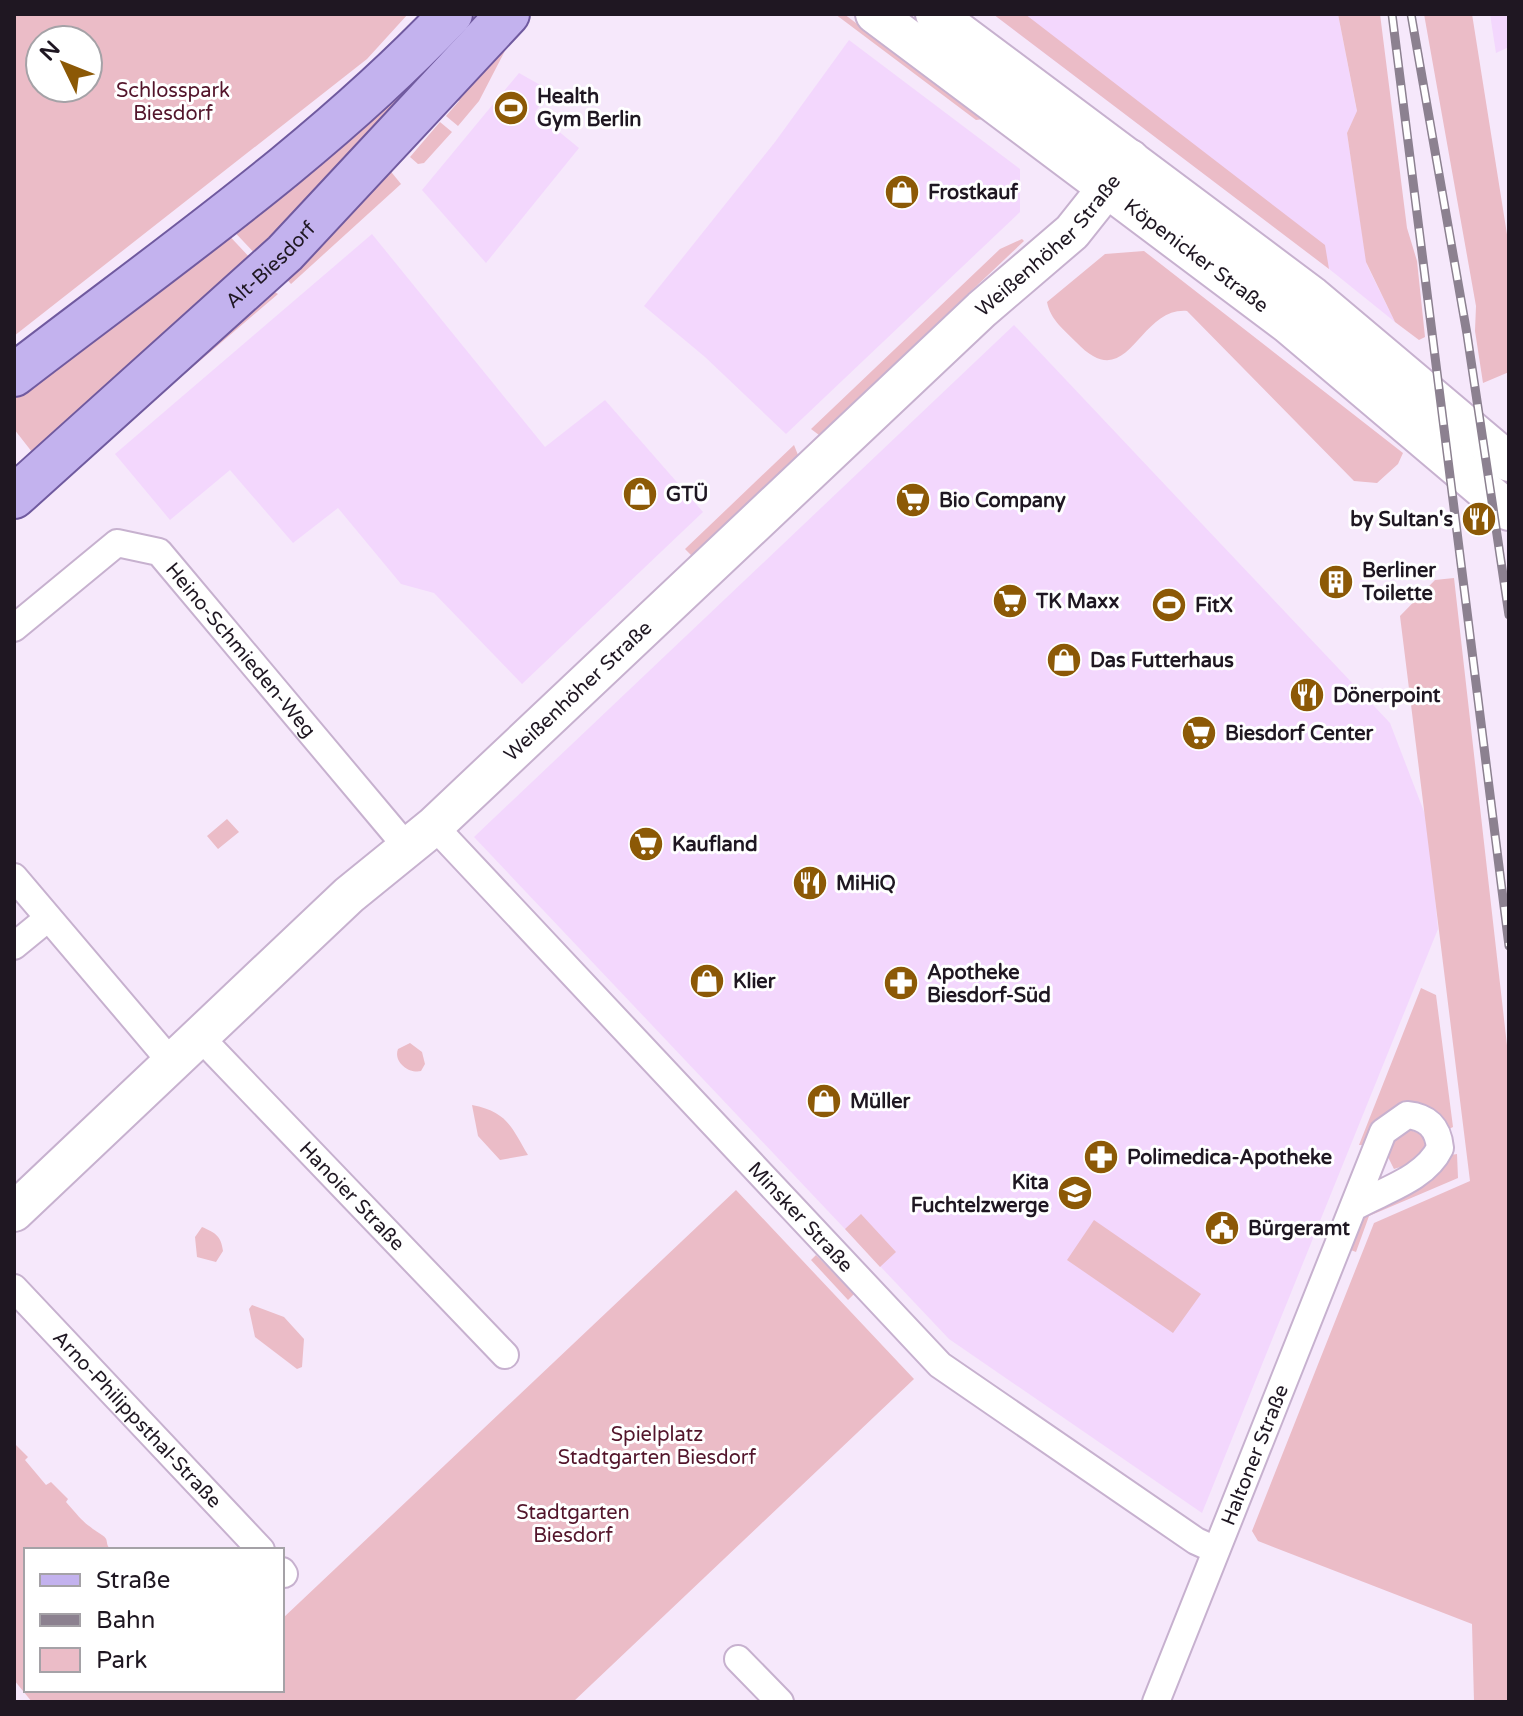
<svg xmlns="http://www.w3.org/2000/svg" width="1523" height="1716" viewBox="0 0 1523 1716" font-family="'Varela Round',sans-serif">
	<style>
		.built { fill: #f3d7fd }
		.green { fill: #ebbcc7; fill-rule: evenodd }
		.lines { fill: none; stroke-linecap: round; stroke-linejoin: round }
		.street-casing { stroke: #c7b1cf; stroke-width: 30 }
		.secondary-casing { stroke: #c7b1cf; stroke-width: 42 }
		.primary-casing { stroke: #705a9f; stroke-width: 46 }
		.street { stroke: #fff; stroke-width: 26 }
		.secondary { stroke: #fff; stroke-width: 38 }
		.primary { stroke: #c3b2ee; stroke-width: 42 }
		.rail-casing { stroke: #8c8190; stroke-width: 9 }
		.rail { stroke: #fff; stroke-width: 6; stroke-dasharray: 18; stroke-linecap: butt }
		.labels { text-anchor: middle; stroke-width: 6; stroke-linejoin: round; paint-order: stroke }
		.park-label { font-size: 20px; fill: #53152b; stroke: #fff }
		.poi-label { font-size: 20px; font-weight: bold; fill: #1f1722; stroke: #fff; text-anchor: start }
		.street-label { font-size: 20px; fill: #1f1722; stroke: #fff }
	</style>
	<rect width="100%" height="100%" fill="#f6e8fb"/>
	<path class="built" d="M993,14h345l19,98 -10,21 20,132 28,57 -77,-62z
		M1490,14h19v33l-13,6z
		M849,40l171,129v43l-234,222 -81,-77 -61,-51 131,-164z
		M519,73l32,18 -16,21 44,36 -93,115 -64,-73z
		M372,234l173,213 60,-47 98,112 -181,172 -88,-91 -33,-9 -63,-76 -45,35 -63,-73 -60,50 -55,-66z
		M1014,325l376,398 38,99 10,107 -236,584 -253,-174 -475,-502z"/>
	<path class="green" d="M14,14h394l-41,45 -353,277zM40,40h48v48h-48z
		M835,14h9l140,105 -8,1z
		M993,14h32l300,231 4,24z
		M1338,14h42l27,214 10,33 8,76 -6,3 -24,-18 -29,-60 -19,-129 10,-22z
		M1424,14h48l37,233v125l-26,11 -8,-52 1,-25z
		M467,24l-34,48 -175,185 -31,-33z
		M509,43l-30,58 -21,25 -12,-10 13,-15 -5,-5z
		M440,122l12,10 -28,31 -6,1 -8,-7z
		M388,168l13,16 -110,100 -9,-10z
		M222,228l31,33 -239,212v-5l18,-16 -18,-23v-40z
		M1022,239l2,2 -205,194 -8,-6 189,-180z
		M1144,251l259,202 -5,11 -21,19 -23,-2 -167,-170c-50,-4 -58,87 -111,31 -12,-12 -26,-23 -29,-40l58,-48z
		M268,288l10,6 -104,89 -3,-9z
		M794,445l4,10 -106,101 -7,-7z
		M1454,578l55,485v639h-35l-2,-78 -214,-83 -6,-10 122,-308 96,-42 -70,-565 35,-36z
		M227,819l12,13 -21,17 -11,-13z
		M1421,988l15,7 17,132 -4,2c-31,-47 -64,-24 -82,16h-8z
		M410,1043l12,9 3,12 -4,7c-12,3 -28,-9 -23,-22z
		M472,1105c35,7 39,21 56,50l-28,5 -22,-24z
		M1408,1129l17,7 3,9 -9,16 -25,8 -6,-12 8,-20z
		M1457,1154l1,24 -89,38 -13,36 -8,-3c6,-14 10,-28 22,-38 25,-23 68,-20 81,-56z
		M736,1190l178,189 -341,323h-541l-18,-22v-237l14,14 -3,3 21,25 5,-3 17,17 -2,3c16,18 16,20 36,33 8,5 2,8 9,15h-85v140h256v-71z
		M861,1214l35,38 -16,15 -35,-38z
		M1094,1220l107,74 -28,39 -106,-73z
		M202,1227c14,6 19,9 21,24l-7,11 -19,-5 -2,-20z
		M816,1255l38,39 -6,6 -37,-40z
		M252,1305l32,12 20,22 -2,28 -5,2 -42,-32 -6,-28z"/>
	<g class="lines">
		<g class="street-casing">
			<g id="street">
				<path id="s1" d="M14,628l103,-85 42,9 247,294"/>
				<path id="s2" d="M434,826l506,539 256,176 20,9"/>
				<path d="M14,877l158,186"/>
				<path d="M14,946l33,-27"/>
				<path id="s3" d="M200,1037l305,318"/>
				<path id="s4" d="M14,1288l247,262"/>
				<path d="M282,1571l2,3"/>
				<path d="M738,1659l42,43"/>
				<path id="s5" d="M1156,1702l227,-570 24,-17c20,2 31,12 33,33 -15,31 -56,42 -86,59"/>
			</g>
		</g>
		<g class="secondary-casing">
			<g id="secondary">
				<path id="s6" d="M875,14l413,310 221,187"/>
				<path d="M935,14l377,282 197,166"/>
				<path id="s7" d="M14,1212l335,-317 85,-69 548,-517 90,-77 58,-73"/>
			</g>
		</g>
		<g class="primary-casing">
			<g id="primary">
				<path d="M14,375c149,-115 307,-224 437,-361"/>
				<path id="s8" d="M14,497l271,-244 223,-239"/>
			</g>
		</g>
		<use href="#street" class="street"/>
		<use href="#secondary" class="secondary"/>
		<use href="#primary" class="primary"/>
		<g class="rail-casing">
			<path id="rail" d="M1392,14l117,932
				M1411,14l56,320 42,281"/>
		</g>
		<use href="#rail" class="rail"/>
	</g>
	<defs>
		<g id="stadium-disc" transform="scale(1.8)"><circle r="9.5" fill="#8c5906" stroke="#fff"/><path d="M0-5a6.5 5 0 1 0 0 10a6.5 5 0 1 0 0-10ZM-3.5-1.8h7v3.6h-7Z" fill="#fff"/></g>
		<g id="shop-disc" transform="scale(1.8)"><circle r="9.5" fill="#8c5906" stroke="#fff"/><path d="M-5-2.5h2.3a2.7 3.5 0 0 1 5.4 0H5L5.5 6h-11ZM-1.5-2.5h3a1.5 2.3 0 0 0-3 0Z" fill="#fff"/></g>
		<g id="supermarket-disc" transform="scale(1.8)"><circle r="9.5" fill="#8c5906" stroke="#fff"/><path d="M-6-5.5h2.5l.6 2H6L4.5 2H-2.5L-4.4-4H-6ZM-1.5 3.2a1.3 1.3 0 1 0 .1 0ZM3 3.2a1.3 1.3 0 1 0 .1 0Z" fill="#fff"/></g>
		<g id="restaurant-disc" transform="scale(1.8)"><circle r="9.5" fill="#8c5906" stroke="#fff"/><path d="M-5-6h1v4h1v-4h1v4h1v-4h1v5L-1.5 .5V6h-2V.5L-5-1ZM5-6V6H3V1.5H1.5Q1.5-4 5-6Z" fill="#fff"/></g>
		<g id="building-disc" transform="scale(1.8)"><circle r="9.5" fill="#8c5906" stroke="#fff"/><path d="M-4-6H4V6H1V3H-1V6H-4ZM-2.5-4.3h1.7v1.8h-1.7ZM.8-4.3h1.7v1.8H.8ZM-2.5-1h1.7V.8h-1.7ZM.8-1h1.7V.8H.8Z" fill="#fff"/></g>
		<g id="pharmacy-disc" transform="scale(1.8)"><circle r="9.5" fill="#8c5906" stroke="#fff"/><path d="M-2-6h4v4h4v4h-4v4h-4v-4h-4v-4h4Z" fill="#fff"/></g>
		<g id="school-disc" transform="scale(1.8)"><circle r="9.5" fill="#8c5906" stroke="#fff"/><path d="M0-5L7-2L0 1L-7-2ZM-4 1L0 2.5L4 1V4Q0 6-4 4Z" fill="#fff"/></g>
		<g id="civic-disc" transform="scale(1.8)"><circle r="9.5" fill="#8c5906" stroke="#fff"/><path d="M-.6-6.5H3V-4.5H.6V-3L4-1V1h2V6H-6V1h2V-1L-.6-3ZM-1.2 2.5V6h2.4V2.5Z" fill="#fff"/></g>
	</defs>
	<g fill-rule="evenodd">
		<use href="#stadium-disc" x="511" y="108"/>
		<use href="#shop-disc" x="902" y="192"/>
		<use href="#shop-disc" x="640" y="494"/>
		<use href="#supermarket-disc" x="913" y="500"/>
		<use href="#restaurant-disc" x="1479" y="519"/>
		<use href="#building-disc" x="1336" y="582"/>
		<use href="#supermarket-disc" x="1010" y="601"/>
		<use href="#stadium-disc" x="1169" y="605"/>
		<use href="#shop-disc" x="1064" y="660"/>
		<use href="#restaurant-disc" x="1307" y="695"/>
		<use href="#supermarket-disc" x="1199" y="733"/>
		<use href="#supermarket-disc" x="646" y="844"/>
		<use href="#restaurant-disc" x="810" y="883"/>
		<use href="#shop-disc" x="707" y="981"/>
		<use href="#pharmacy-disc" x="901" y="983"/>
		<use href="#shop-disc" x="824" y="1101"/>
		<use href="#pharmacy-disc" x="1101" y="1157"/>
		<use href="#school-disc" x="1075" y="1193"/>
		<use href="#civic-disc" x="1222" y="1228"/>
	</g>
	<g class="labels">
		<g class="park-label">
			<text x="173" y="97">Schlosspark<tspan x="173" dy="23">Biesdorf</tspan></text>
			<text x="657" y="1441">Spielplatz<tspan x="657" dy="23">Stadtgarten Biesdorf</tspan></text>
			<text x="573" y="1519">Stadtgarten<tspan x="573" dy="23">Biesdorf</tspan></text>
		</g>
		<g class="poi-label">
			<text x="537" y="103">Health<tspan x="537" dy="23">Gym Berlin</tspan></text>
			<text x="928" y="199">Frostkauf</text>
			<text x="666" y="501">GTÜ</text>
			<text x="939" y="507">Bio Company</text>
			<text x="1453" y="526" text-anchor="end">by Sultan's</text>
			<text x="1362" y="577">Berliner<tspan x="1362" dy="23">Toilette</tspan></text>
			<text x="1036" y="608">TK Maxx</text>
			<text x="1195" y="612">FitX</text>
			<text x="1090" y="667">Das Futterhaus</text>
			<text x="1333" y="702">Dönerpoint</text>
			<text x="1225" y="740">Biesdorf Center</text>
			<text x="672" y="851">Kaufland</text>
			<text x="836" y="890">MiHiQ</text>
			<text x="927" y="979">Apotheke<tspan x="927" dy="23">Biesdorf-Süd</tspan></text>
			<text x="733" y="988">Klier</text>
			<text x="850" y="1108">Müller</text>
			<text x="1127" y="1164">Polimedica-Apotheke</text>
			<text x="1049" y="1189" text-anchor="end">Kita<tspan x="1049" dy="23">Fuchtelzwerge</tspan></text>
			<text x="1248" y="1235">Bürgeramt</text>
		</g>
		<g class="street-label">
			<text dy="7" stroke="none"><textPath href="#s7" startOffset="1416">Weißenhöher Straße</textPath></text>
			<text dy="7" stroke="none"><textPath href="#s6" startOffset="402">Köpenicker Straße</textPath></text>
			<text dy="7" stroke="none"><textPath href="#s8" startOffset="346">Alt-Biesdorf</textPath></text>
			<text dy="7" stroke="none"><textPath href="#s1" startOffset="304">Heino-Schmieden-Weg</textPath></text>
			<text dy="7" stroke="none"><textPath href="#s7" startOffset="768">Weißenhöher Straße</textPath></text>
			<text dy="7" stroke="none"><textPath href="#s3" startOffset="220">Hanoier Straße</textPath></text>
			<text dy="7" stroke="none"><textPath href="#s2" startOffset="536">Minsker Straße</textPath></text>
			<text dy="7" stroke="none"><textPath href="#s4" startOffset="180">Arno-Philippsthal-Straße</textPath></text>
			<text dy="7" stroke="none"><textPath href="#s5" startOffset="266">Haltoner Straße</textPath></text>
		</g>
	</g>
	<rect width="1523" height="1716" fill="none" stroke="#1f1722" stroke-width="32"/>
	<rect x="24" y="1548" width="260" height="144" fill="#ffffff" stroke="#a5a2a7" stroke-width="2"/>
	<rect x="40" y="1574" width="40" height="12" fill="#c3b2ee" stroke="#a5a2a7" stroke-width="2"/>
	<text x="96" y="1588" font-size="24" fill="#1f1722">Straße</text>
	<rect x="40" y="1614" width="40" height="12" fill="#8c8190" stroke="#a5a2a7" stroke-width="2"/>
	<text x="96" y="1628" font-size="24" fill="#1f1722">Bahn</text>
	<rect x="40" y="1648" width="40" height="24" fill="#ebbcc7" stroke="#a5a2a7" stroke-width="2"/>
	<text x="96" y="1668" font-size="24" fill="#1f1722">Park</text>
	<g transform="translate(64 64) rotate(313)"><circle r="38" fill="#ffffff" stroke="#a5a2a7" stroke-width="2"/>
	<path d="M0-6L14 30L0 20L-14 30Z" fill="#8c5906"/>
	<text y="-12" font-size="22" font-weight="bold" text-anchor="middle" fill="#1f1722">N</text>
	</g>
</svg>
